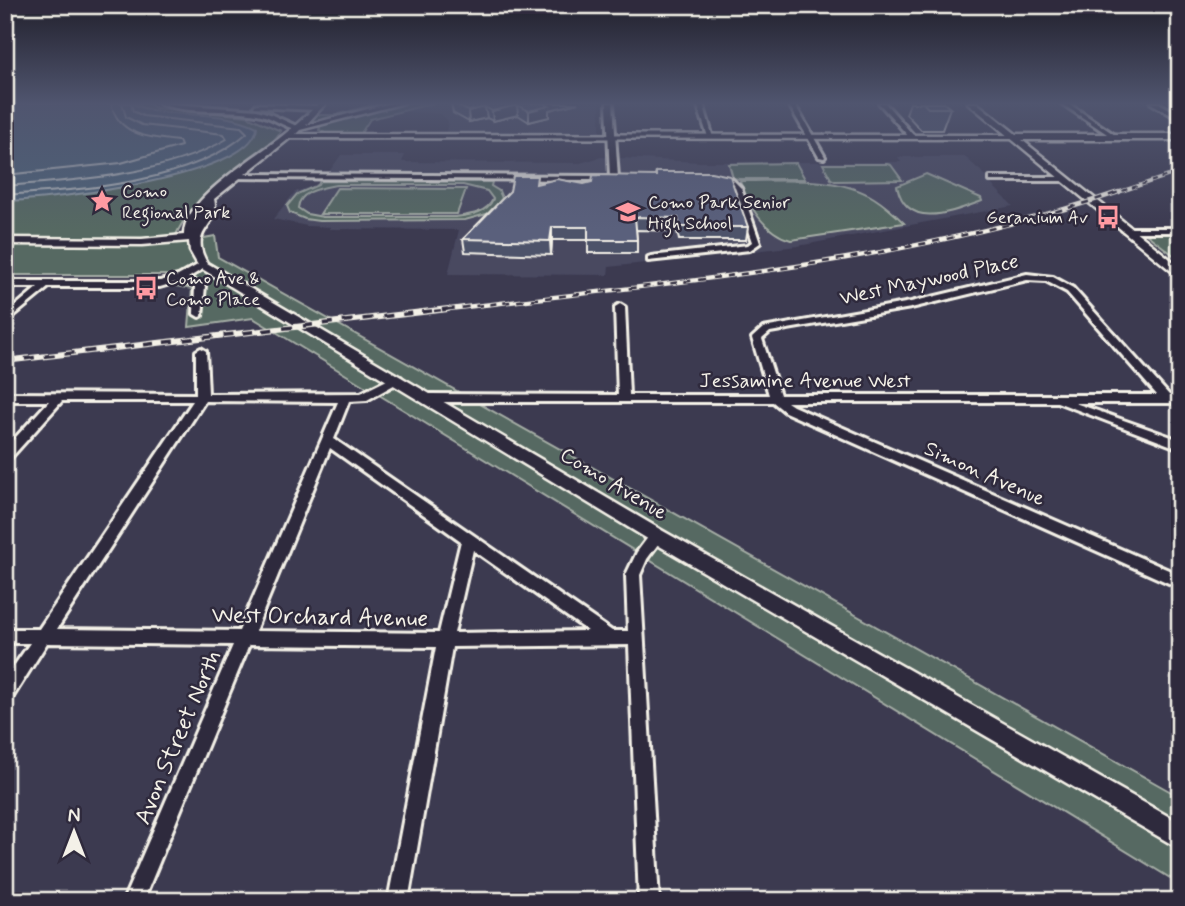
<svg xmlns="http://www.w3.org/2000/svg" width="1185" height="906" viewBox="0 0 1185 906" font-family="Mynerve,sans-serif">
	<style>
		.built { fill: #484860 }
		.green { fill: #566962; stroke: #a5ada5; stroke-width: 2; fill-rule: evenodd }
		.water { fill: #4e6378; stroke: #909ca5; stroke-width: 2 }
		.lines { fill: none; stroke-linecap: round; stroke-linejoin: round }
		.shore { stroke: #b2b8bb; stroke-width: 2 }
		.minor-casing { stroke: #f4f1e8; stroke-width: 6 }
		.tertiary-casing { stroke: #f4f1e8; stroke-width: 5 }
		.secondary-casing { stroke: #f4f1e8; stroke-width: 5 }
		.minor { fill: #2f2a3d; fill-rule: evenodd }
		.tertiary { fill: #2f2a3d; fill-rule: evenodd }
		.secondary { fill: #2f2a3d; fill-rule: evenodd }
		.rail-far2-casing { stroke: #f4f1e8; stroke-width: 3.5 }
		.rail-far1-casing { stroke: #f4f1e8; stroke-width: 4.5 }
		.rail-casing { stroke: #f4f1e8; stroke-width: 6 }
		.rail-far2 { stroke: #2f2a3d; stroke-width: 2; stroke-dasharray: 5; stroke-linecap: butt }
		.rail-far1 { stroke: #2f2a3d; stroke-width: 2.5; stroke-dasharray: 7; stroke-linecap: butt }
		.rail { stroke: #2f2a3d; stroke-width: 3.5; stroke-dasharray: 10; stroke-linecap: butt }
		.wall { fill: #4d536b; stroke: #f4f1e8; stroke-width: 2 }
		.shaded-wall { fill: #3f4357; stroke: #f4f1e8; stroke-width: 2 }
		.building { fill: #5a607c; stroke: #f4f1e8; stroke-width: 2 }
		.labels { text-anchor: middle; stroke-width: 5; stroke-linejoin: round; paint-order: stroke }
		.far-poi-label { font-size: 18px; fill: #f4f1e8; stroke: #2f2a3d; text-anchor: start }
		.street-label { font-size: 21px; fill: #f4f1e8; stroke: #2f2a3d }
		.near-street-label { font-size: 24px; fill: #f4f1e8; stroke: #2f2a3d }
	</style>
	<rect width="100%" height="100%" fill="#3c3a50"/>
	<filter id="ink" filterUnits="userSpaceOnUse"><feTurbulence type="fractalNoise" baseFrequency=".0143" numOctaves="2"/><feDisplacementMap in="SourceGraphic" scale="14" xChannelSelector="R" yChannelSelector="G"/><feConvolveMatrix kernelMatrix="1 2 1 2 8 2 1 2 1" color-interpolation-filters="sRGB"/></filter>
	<g filter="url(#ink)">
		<path class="built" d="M434,103h166v29h-154l2,-11 -7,-7 -44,-3z
			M341,155h64l-3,7 178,1 21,-6 100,5h200l-3,-5h67l29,26h-4l23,23 -215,40 -189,21 -1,8 -160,-1 11,-44 -129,-1v-2l-23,-1 -34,-7 22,-27 21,-7 10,-9z"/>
		<path class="green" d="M5,103h142l9,5 91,8 34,15 -7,9c-39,28 -84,56 -102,104l43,-8 3,21 962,540v87l-927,-566 -64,9 3,-38 -21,-4 -5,-10h-161z
			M378,103h56l-64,16 -9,14h-36l-6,-3 1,-2 -11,-4 7,-9h20z
			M796,163l9,16h-66l-6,-1 -4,-14z
			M823,164h64l4,1 11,15 -67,1 -4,-2z
			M926,174l55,24 1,3c-28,10 -75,31 -85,-15z
			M320,181l172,1 -1,4 8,5 3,7 -12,15 -25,7 -146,1 -14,-2 -15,-6 -3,-7 10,-12 21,-9zM336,185h127l24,6 6,8c-6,14 -23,16 -37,18h-133l-16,-3 -9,-6c1,-17 24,-20 38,-23z
			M740,181c42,0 96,-6 134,17 11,7 21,16 30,25l-113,17c-25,-6 -44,-35 -51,-59z
			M337,188l128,1h1l-9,25h-137z
			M1146,234h34v26z"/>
		<path class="water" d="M5,103h126c39,19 88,4 126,24 -4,51 -210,73 -252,74z"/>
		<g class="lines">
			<path class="shore" d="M5,175l116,-12 60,-17 -2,-5c-29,-3 -61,-5 -68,-38
				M5,186c70,-5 161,-11 222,-47l-3,-5 -82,-9 -16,-8 -4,-14
				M5,195c74,-5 185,-11 242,-62l-6,-6 -98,-11 -10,-5 -2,-8"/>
			<g class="minor-casing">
				<path id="minor" d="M158,103l99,7 13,4 31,14 -3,2c-15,-3 -26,-14 -41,-16 -32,-6 -68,1 -99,-11z
					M607,103h6l5,75 -4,2 -4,-2 -3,2 -374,-2 -4,-2 4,-2 374,2 3,2z
					M697,103h6l10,35 -5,-1z
					M788,103h6l31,54 -1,1 -5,-1z
					M879,103h6l29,33v2h-4z
					M1061,103h7l50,34 -5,1z
					M1151,103h8l21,12v5z
					M256,104l62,2 3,2 -3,2 -64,-3z
					M717,177l15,2 9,9 19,55 -10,7 -102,11v-4l3,-1 97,-11 4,-3 -18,-53 -7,-6 -10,-2z
					M993,177h71l4,2 -4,2h-74v-4z
					M1123,228h57v4h-54l-4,-2z
					M203,262l3,1v4l-18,11 17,8 -3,30 -3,1 -5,-3 1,-27 -15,-6 -20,6h-111l-44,36v-8l33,-28h-33v-6h155l18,-5z
					M1027,274l26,3 20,11 96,107h11v8h-105l105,37v9l-123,-47h-270l6,4 387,169v13l-395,-176 -12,-10h-344l-6,-4 6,-4 189,1 -3,-88 5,-3 5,3 4,88h140l-17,-57 11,-10 148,-26zM1027,280l19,1 21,11 90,103h-377l-18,-56 8,-7 141,-24z
					M201,348l5,3 2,43 153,-1 32,-16h8l1,2 -1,2 -34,19 -18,1 -15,38 278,192h16l-2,-56 11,-23 15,-20 5,-1 5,1 2,4 -17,23 -7,16 19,326h-20l-10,-256 -177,2 -44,254h-20l48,-254 -187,-2 -106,256h-20l110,-256 -186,-2 -36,57 -6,2v-23l25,-36h-25v-14h34l154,-228h-131l-53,59 -4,1v-12l44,-48h-44v-8l191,1v-43zM205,401l133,1 -99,229 -182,-2zM330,448l131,93 -22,92 -184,-2zM473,550l115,81 -134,2z"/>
			</g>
			<g class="tertiary-casing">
				<path id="tertiary" d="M319,103h7l-20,22 85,-22h13l-104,27 -4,4 720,1v4h-3l-723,-1 -76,61c7,30 -27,29 -7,64l456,268 517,292v26l-529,-308 -452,-274 -9,-16 -1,-10 -47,4 -137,-1v-6l137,1 42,-4c-1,-37 76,-80 102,-102 12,-9 22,-19 33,-30z"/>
			</g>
			<g class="secondary-casing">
				<path id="secondary" d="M968,103h9l39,31h164v6h-158l158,127v11z"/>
			</g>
			<use href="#minor" class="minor"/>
			<use href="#tertiary" class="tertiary"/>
			<use href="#secondary" class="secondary"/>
			<g class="rail-far2-casing">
				<path id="rail-far2" d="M1113,194l67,-22"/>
			</g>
			<g class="rail-far1-casing">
				<path id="rail-far1" d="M434,311c228,-28 465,-45 685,-119"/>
			</g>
			<g class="rail-casing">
				<path id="rail" d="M5,361l443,-52"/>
			</g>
			<use href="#rail-far2" class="rail-far2"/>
			<use href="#rail-far1" class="rail-far1"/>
			<use href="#rail" class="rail"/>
		</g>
		<path class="wall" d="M451,103h127l-29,7v7l-20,5 -11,-7 -25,6 -6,-3 -18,4 -16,-9z
			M910,103h34l6,5 -8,22h-21l-15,-16z
			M656,172l92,55 -2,13h-67l-2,-9 -41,-1 1,10v13h-49v-13h-36l-1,15 -86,-3 -2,-13 75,-55h46l71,-8z"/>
		<path class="shaded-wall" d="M540,103h38l-29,7v7l-20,5v-11z
			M517,105l1,10 -25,6 -1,-10z
			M485,107l2,11 -18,4 -1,-11z
			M552,227v13l-1,15 -1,-14z"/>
		<path class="building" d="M453,103h90l6,3 -20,5 -12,-6 -25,6 -7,-4 -17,4z
			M923,103h21l6,5h-22z
			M656,172h55l19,4 18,51h-68l-2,-9 -43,-1 2,23h-49v-13h-36l-2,14 -87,-2 47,-48 3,-15h24l-1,8 21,-5 27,5 8,-2 1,-7 63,1z"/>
	</g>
	<linearGradient id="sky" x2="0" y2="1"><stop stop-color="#21202c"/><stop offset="0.45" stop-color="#50556f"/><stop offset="1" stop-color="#50556f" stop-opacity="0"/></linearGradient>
	<rect width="1185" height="230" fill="url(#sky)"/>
	<defs>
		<g id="sight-bare" transform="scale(1.89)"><path d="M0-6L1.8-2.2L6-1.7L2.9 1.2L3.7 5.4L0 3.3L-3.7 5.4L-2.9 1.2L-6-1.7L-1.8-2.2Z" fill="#ff9aa2" stroke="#2f2a3d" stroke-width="2.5" paint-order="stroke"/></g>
		<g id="school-bare" transform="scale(1.89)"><path d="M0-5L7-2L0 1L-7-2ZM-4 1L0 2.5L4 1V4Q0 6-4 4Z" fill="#ff9aa2" stroke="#2f2a3d" stroke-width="2.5" paint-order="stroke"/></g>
		<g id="bus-bare" transform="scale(1.89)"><path d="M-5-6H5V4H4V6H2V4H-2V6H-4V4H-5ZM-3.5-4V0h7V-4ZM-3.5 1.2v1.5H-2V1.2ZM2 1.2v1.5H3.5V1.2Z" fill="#ff9aa2" stroke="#2f2a3d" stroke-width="2.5" paint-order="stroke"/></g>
	</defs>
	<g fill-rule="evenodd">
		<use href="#sight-bare" x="102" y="201"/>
		<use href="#school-bare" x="628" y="212"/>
		<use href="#bus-bare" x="1108" y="217"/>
		<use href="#bus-bare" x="146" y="288"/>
	</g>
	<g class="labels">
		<g class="far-poi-label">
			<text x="122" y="197">Como<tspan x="122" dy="21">Regional Park</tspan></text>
			<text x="648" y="208">Como Park Senior<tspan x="648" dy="21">High School</tspan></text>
			<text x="1088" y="223" text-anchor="end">Geranium Av</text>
			<text x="166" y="284">Como Ave &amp;<tspan x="166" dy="21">Como Place</tspan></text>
		</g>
		<g class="street-label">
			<text transform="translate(929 279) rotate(-12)" y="7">West Maywood Place</text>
			<text x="805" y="387">Jessamine Avenue West</text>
			<text transform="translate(985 473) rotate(24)" y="7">Simon Avenue</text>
			<text transform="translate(614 483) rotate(31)" y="7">Como Avenue</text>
		</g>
		<g class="near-street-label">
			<text transform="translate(320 616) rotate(1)" y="8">West Orchard Avenue</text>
			<text transform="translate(177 737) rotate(-67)" y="8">Avon Street North</text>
		</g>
	</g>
	<rect width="1185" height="906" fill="none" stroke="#2f2a3d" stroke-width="28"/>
	<rect x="14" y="14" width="1157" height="878" fill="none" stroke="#f4f1e8" stroke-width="2.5" filter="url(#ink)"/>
	<g transform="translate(74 832)" stroke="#2f2a3d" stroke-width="5" paint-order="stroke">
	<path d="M0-5L12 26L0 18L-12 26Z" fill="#f4f1e8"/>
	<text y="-10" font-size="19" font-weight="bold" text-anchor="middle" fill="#f4f1e8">N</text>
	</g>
</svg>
